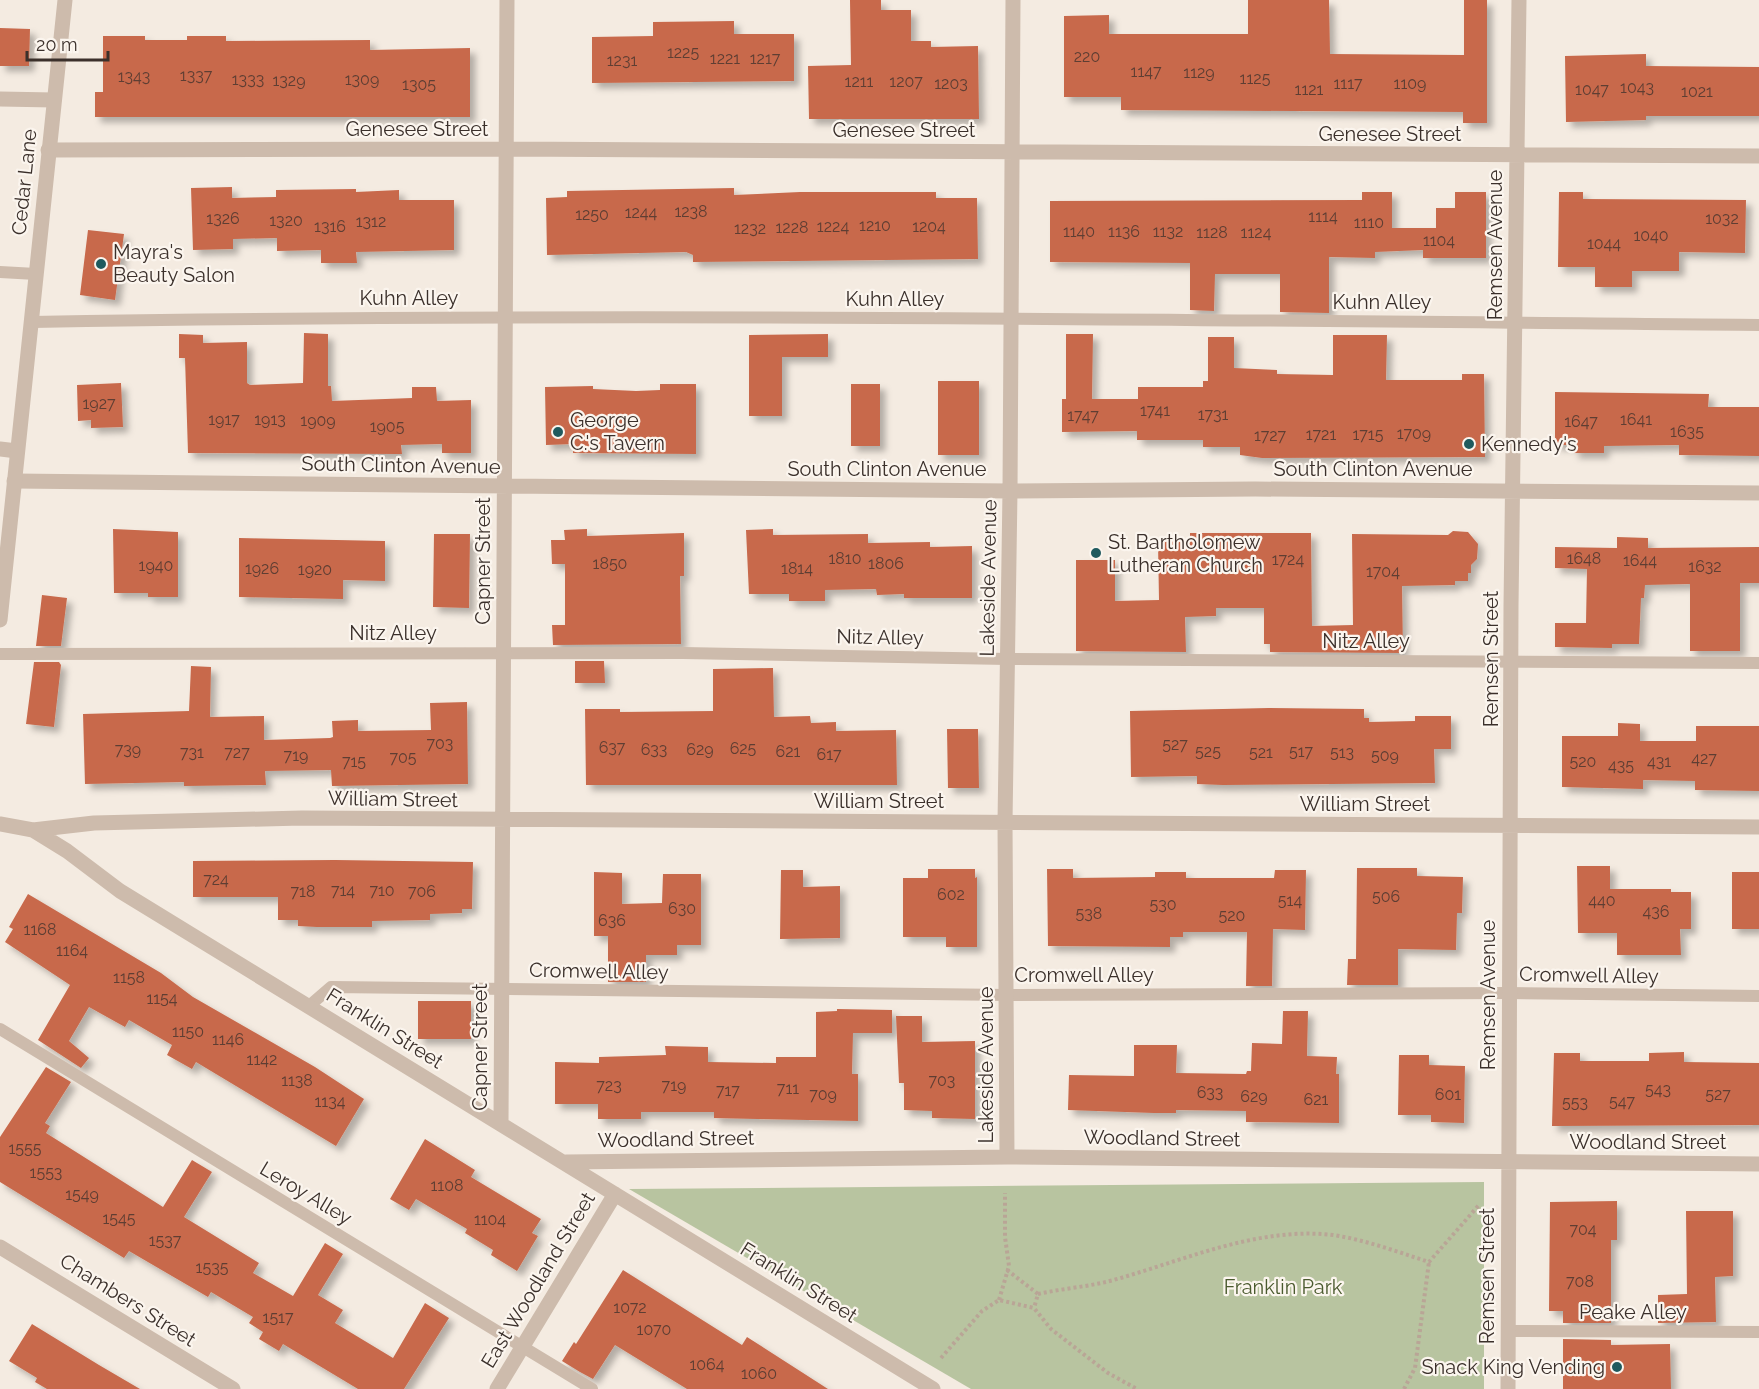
<svg xmlns="http://www.w3.org/2000/svg" width="1759" height="1389" viewBox="0 0 1759 1389" font-family="Raleway,sans-serif">
	<style>
		.green { fill: #b8c4a0 }
		.building { fill: #c8694b; filter: url(#shadow) }
		.lines { fill: none; stroke-linecap: round; stroke-linejoin: round }
		.path { stroke: #b9a596; stroke-width: 4; stroke-dasharray: 3 3; stroke-linecap: butt }
		.service { stroke: #cdbbac; stroke-width: 12 }
		.minor { stroke: #cdbbac; stroke-width: 15 }
		.tertiary { stroke: #cdbbac; stroke-width: 15 }
		.poi-dot { fill: #1f5a5e; stroke: #fbf5ee; stroke-width: 2 }
		.labels { text-anchor: middle; stroke-width: 4.5; stroke-linejoin: round; paint-order: stroke }
		.number-label { font-size: 16px; fill: #5e3e33 }
		.street-label { font-size: 20px; fill: #3b302b; stroke: #fbf5ee }
		.poi-label { font-size: 20px; fill: #3b302b; stroke: #fbf5ee; text-anchor: start }
		.park-label { font-size: 20px; fill: #4a5a2e; stroke: #fbf5ee }
	</style>
	<defs>
		<filter id="shadow"><feDropShadow dx="5.5" dy="5.5" stdDeviation="3" flood-color="#0004"/></filter>
	</defs>
	<rect width="100%" height="100%" fill="#f4ebe1"/>
	<path class="green" d="M1484,1182v207h-513l-342,-200z"/>
	<path class="building" d="M850,0h31v10h30v31h20v6l47,-1 1,73h-170l-1,-53 43,-1z
		M1248,0h81l1,54 134,1v-55h23v123h-24v-11l-342,-2v-13h-57v-81l45,-1v19h139z
		M734,21v13h60v47l-202,2v-46l61,-1v-14z
		M0,28l30,1 -1,37h-29z
		M103,36h42v4h42v-4h39v5l144,-1v10l100,-2v69h-375v-25h8z
		M1646,54v12l113,1v49h-113v4l-80,2 -1,-66z
		M232,187v11l44,-1v-7l80,-1v3l43,-2v10h55v50l-98,2 1,11h-36v-13l-44,1v-13l-44,1v10l-40,1 -2,-62z
		M734,188v7l66,-3h136v6h41l1,61 -285,3v-7l-7,-3 -139,3 -1,-57 21,-1v-6z
		M1362,192h30v36h44v-20h19v-16h31v66h-63v-8l-48,2v6l-46,-1v56l-49,-1v-38h-65l-1,37 -24,-1v-47l-140,-1v-61l312,-1z
		M1559,192h24v7l163,1 -1,53 -66,-1v19h-47v16h-37v-20h-37z
		M88,230l36,4 -9,66 -35,-5z
		M304,333l24,1v52h3l1,15 80,-3v-11h24l1,14 34,-1v53h-29v-9l-41,1 1,9 -214,-1 -3,-95h-6v-24l24,1v8l44,-1v41l3,2 53,-2z
		M828,334v23h-46v59h-33v-81z
		M1066,334h27l-1,65h46v-12h65v-6h5v-44h26v31l43,2v4l56,1v-40h54l-1,45h76v-6h22l1,83 -223,1 -22,-3v-8h-37v-7h-66v-9l-75,1v-33h4z
		M938,381h41v74h-41z
		M121,383l2,44 -32,1v-8l-13,1 -1,-36z
		M660,384h36v70l-123,-1v-9l-27,1 -1,-58 48,-1v3l43,2 24,-1z
		M851,384h29v62h-29z
		M1555,392l154,2 -1,13h51v49l-80,-1v-10l-75,1v7h-31l1,-8h-19z
		M113,529l65,3v65h-30v-4h-34z
		M587,529v7l97,-3v43h-4l1,68 -128,1 -1,-20h13v-61h-13l-1,-24h14l-1,-10z
		M773,529v6l95,-1v9l62,-1v5l42,-1v52h-68v-4l-27,1 -1,-6 -51,1v11h-36v-7h-40l-3,-64z
		M1453,531l15,1 10,12 -1,15 -6,6v8h-3v8h-13v4l-53,1 1,67 -133,-1v-8h-6v-36h-48v8l-31,1 1,35 -110,-1v-91h39v41l44,-1 -1,-58 32,-1v-8h121l1,93 41,-1 -1,-91 96,1z
		M434,534h36l-1,74 -36,-1z
		M1617,537l31,1v10l111,-1v36h-19v68h-50v-67l-45,1 -1,13h-3l-2,46h-27v4l-57,-1v-24h31l1,-54 -32,-1v-21l62,1z
		M239,538l146,3v40l-42,-1v19l-104,-2z
		M42,595l25,3 -6,48h-25z
		M575,661h29l1,22h-30z
		M34,662h25l2,3 -7,62 -28,-3z
		M191,666l20,1 -1,50 54,-1v24l66,-2 3,-1 -1,-16 26,-1v11l73,-1 -1,-27 37,-1 1,82 -136,2 -1,-16 -66,1 1,14 -82,1v-4l-99,2 -2,-70 106,-3z
		M773,668l1,49 36,-1 1,7 25,-1v9l60,-1 1,55h-311l-1,-76h35v3l93,-1v-42z
		M1269,708l95,1v9h5v4l46,-1v-5h36v33h-17l1,34 -212,2 -26,-1v-8l-66,1 -1,-66z
		M1618,723l22,1v17h56v-15h63v65l-64,-1v-9l-52,-1v9l-81,-2v-51h56z
		M947,729h31l1,59h-31z
		M335,860l138,2 -1,47h-10v4l-32,1v6l-58,1v6h-55l-19,-1v-6h-20v-23h-85v-36z
		M1577,866h33v23h61v3h20v37h-11l1,26h-64v-22h-39z
		M1357,868h60v8l46,1 -1,36h-5l-1,37 -58,-1v36h-51l1,-26h8z
		M928,869h47v9l2,-1v70h-31v-10h-43v-59h25z
		M1047,869h26v9l82,-1v-5h31v6h88l1,-8h31l-1,60 -32,-1 -1,57h-26l1,-54h-64v5h-13v10l-122,-1z
		M781,870h22v17l37,-1v52l-60,1z
		M594,872l28,1v31l40,-1 1,-29h38v71h-24v10h-31v27h-38v-46h-14z
		M1732,872h27v57h-27z
		M28,894l133,79 32,24 122,70 49,32 -28,47 -140,-84 -4,7 -25,-14 5,-10 -43,-25 -4,7 -36,-20 -20,34 20,17 -8,10 -43,-28 32,-55 -65,-43 8,-13 -4,-2z
		M418,1001h53v38h-53z
		M837,1009l55,1v23h-39l-1,41h6v47l-144,-3v-6h-73v7h-43v-15h-43v-42l44,1v-6l67,-2 -1,-9 43,1v15l68,1v-6h40v-45l21,-1z
		M1283,1011h25l-1,45 30,1 -1,17h3v49l-93,-1v-11l-70,-1v3h-22l-86,-3 1,-35 65,1v-31h43l-1,28 70,1 1,-3h4l1,-28 30,1z
		M896,1016h26v26l53,-1v78l-43,-1v-7l-28,-1v-27h-5z
		M1684,1052v10l75,1v62l-207,1 2,-73h26v8h69v-8z
		M1399,1055h30v10l36,1 -1,57 -33,-1v-7h-33z
		M46,1067l25,15 -26,41 5,3 -4,7 117,74 29,-47 20,12 -28,45 75,46 -6,10 40,23 32,-53 18,11 -25,41 25,15 -8,13 58,35 32,-55 24,15 -45,71h-46l-75,-45 -4,7 -20,-12 4,-7 -14,-9 4,-6 -42,-25 -3,5 -79,-46 -5,7 -124,-76v-45z
		M425,1139l50,31 -4,7 70,42 -9,14 6,3 -21,35 -26,-16 2,-5 -28,-17 2,-4 -51,-30 -7,11 -19,-11z
		M1617,1201v39h-6v83h-48v-12h-14l1,-109z
		M1686,1211h47v65l-18,1 1,45 -58,1v-28l29,-1z
		M623,1270l119,75 5,-8 81,52h-141l-72,-44 -22,34 -13,-7 -18,-11 12,-19 2,2z
		M32,1324l67,41 41,24h-93l-12,-7 2,-4 -28,-17z
		M1563,1339l48,1v5l59,-1 1,45h-108z"/>
	<g class="lines">
		<path class="path" d="M1007,1270l31,24 -4,14
			M1038,1294c22,-5 46,-7 68,-12 73,-19 149,-56 227,-47 33,5 65,17 96,27l50,-57
			M999,1300l10,-34 -4,-29v-44
			M941,1358l41,-47 17,-11 35,8 17,21 57,44 29,16
			M1404,1389l11,-21 14,-106"/>
		<path class="service" d="M0,272l36,2
			M32,322c575,-10 1151,-2 1727,3
			M0,654l683,-1 324,6 752,4
			M309,1006l22,-19 676,8 502,-2 250,3
			M0,1029l592,360
			M1508,1331l251,1"/>
		<path class="minor" d="M0,99l54,1
			M48,150l458,-1 1253,7
			M0,449l17,2
			M14,481l996,10 245,-2 504,4
			M0,824l33,6 61,-7 208,-5 1457,9
			M33,830l34,21 53,40 813,498
			M501,1123l6,-1123
			M1007,1157l-2,-335 5,-331 3,-491
			M566,1162l441,-5 752,7
			M497,1389l118,-195
			M1508,1389l3,-783 8,-606"/>
		<path class="tertiary" d="M0,620l65,-620
			M0,1247l233,142"/>
	</g>
	<g class="poi-dot">
		<circle cx="101" cy="264" r="6"/>
		<circle cx="558" cy="432" r="6"/>
		<circle cx="1469" cy="444" r="6"/>
		<circle cx="1096" cy="553" r="6"/>
		<circle cx="1617" cy="1367" r="6"/>
	</g>
	<g class="labels">
		<g class="number-label">
			<text x="683" y="58">1225</text>
			<text x="1087" y="62">220</text>
			<text x="725" y="64">1221</text>
			<text x="765" y="64">1217</text>
			<text x="622" y="66">1231</text>
			<text x="1146" y="77">1147</text>
			<text x="1199" y="78">1129</text>
			<text x="196" y="81">1337</text>
			<text x="134" y="82">1343</text>
			<text x="1255" y="84">1125</text>
			<text x="248" y="85">1333</text>
			<text x="362" y="85">1309</text>
			<text x="289" y="86">1329</text>
			<text x="859" y="87">1211</text>
			<text x="906" y="87">1207</text>
			<text x="951" y="89">1203</text>
			<text x="1348" y="89">1117</text>
			<text x="1410" y="89">1109</text>
			<text x="419" y="90">1305</text>
			<text x="1637" y="93">1043</text>
			<text x="1309" y="95">1121</text>
			<text x="1592" y="95">1047</text>
			<text x="1697" y="97">1021</text>
			<text x="691" y="217">1238</text>
			<text x="641" y="218">1244</text>
			<text x="592" y="220">1250</text>
			<text x="1323" y="222">1114</text>
			<text x="223" y="224">1326</text>
			<text x="1722" y="224">1032</text>
			<text x="286" y="226">1320</text>
			<text x="371" y="227">1312</text>
			<text x="1369" y="228">1110</text>
			<text x="875" y="231">1210</text>
			<text x="330" y="232">1316</text>
			<text x="833" y="232">1224</text>
			<text x="929" y="232">1204</text>
			<text x="792" y="233">1228</text>
			<text x="750" y="234">1232</text>
			<text x="1079" y="237">1140</text>
			<text x="1124" y="237">1136</text>
			<text x="1168" y="237">1132</text>
			<text x="1212" y="238">1128</text>
			<text x="1256" y="238">1124</text>
			<text x="1651" y="241">1040</text>
			<text x="1439" y="246">1104</text>
			<text x="1604" y="249">1044</text>
			<text x="99" y="409">1927</text>
			<text x="1155" y="416">1741</text>
			<text x="1213" y="420">1731</text>
			<text x="1083" y="421">1747</text>
			<text x="224" y="425">1917</text>
			<text x="270" y="425">1913</text>
			<text x="1636" y="425">1641</text>
			<text x="318" y="426">1909</text>
			<text x="1581" y="427">1647</text>
			<text x="387" y="432">1905</text>
			<text x="1687" y="437">1635</text>
			<text x="1414" y="439">1709</text>
			<text x="1321" y="440">1721</text>
			<text x="1368" y="440">1715</text>
			<text x="1270" y="441">1727</text>
			<text x="845" y="564">1810</text>
			<text x="1584" y="564">1648</text>
			<text x="1288" y="565">1724</text>
			<text x="1640" y="566">1644</text>
			<text x="610" y="569">1850</text>
			<text x="886" y="569">1806</text>
			<text x="156" y="571">1940</text>
			<text x="1705" y="572">1632</text>
			<text x="262" y="574">1926</text>
			<text x="797" y="574">1814</text>
			<text x="315" y="575">1920</text>
			<text x="1383" y="577">1704</text>
			<text x="440" y="749">703</text>
			<text x="1175" y="750">527</text>
			<text x="612" y="753">637</text>
			<text x="743" y="754">625</text>
			<text x="128" y="755">739</text>
			<text x="654" y="755">633</text>
			<text x="700" y="755">629</text>
			<text x="788" y="757">621</text>
			<text x="1208" y="757">525</text>
			<text x="1301" y="757">517</text>
			<text x="192" y="758">731</text>
			<text x="237" y="758">727</text>
			<text x="1261" y="758">521</text>
			<text x="1342" y="758">513</text>
			<text x="829" y="760">617</text>
			<text x="296" y="761">719</text>
			<text x="1385" y="761">509</text>
			<text x="403" y="763">705</text>
			<text x="1704" y="764">427</text>
			<text x="354" y="767">715</text>
			<text x="1583" y="767">520</text>
			<text x="1659" y="767">431</text>
			<text x="1621" y="771">435</text>
			<text x="216" y="885">724</text>
			<text x="343" y="896">714</text>
			<text x="382" y="896">710</text>
			<text x="303" y="897">718</text>
			<text x="422" y="897">706</text>
			<text x="951" y="900">602</text>
			<text x="1386" y="902">506</text>
			<text x="1290" y="906">514</text>
			<text x="1602" y="906">440</text>
			<text x="1163" y="910">530</text>
			<text x="682" y="914">630</text>
			<text x="1656" y="917">436</text>
			<text x="1089" y="919">538</text>
			<text x="1232" y="921">520</text>
			<text x="612" y="926">636</text>
			<text x="40" y="935">1168</text>
			<text x="72" y="956">1164</text>
			<text x="129" y="983">1158</text>
			<text x="162" y="1004">1154</text>
			<text x="188" y="1037">1150</text>
			<text x="228" y="1045">1146</text>
			<text x="262" y="1065">1142</text>
			<text x="297" y="1086">1138</text>
			<text x="942" y="1086">703</text>
			<text x="609" y="1091">723</text>
			<text x="674" y="1091">719</text>
			<text x="788" y="1094">711</text>
			<text x="1658" y="1095">543</text>
			<text x="728" y="1096">717</text>
			<text x="1210" y="1098">633</text>
			<text x="823" y="1100">709</text>
			<text x="1448" y="1100">601</text>
			<text x="1718" y="1100">527</text>
			<text x="1254" y="1102">629</text>
			<text x="1316" y="1105">621</text>
			<text x="330" y="1107">1134</text>
			<text x="1622" y="1107">547</text>
			<text x="1575" y="1108">553</text>
			<text x="25" y="1154">1555</text>
			<text x="46" y="1178">1553</text>
			<text x="447" y="1191">1108</text>
			<text x="82" y="1200">1549</text>
			<text x="119" y="1224">1545</text>
			<text x="490" y="1225">1104</text>
			<text x="1583" y="1235">704</text>
			<text x="165" y="1246">1537</text>
			<text x="212" y="1273">1535</text>
			<text x="1580" y="1287">708</text>
			<text x="630" y="1313">1072</text>
			<text x="278" y="1323">1517</text>
			<text x="654" y="1335">1070</text>
			<text x="707" y="1370">1064</text>
			<text x="759" y="1379">1060</text>
		</g>
		<g class="street-label">
			<text x="417" y="136">Genesee Street</text>
			<text x="904" y="137">Genesee Street</text>
			<text x="1390" y="141">Genesee Street</text>
			<text transform="translate(24 182) rotate(-84)" y="7">Cedar Lane</text>
			<text transform="translate(1495 245) rotate(-90)" y="7">Remsen Avenue</text>
			<text x="409" y="305">Kuhn Alley</text>
			<text x="895" y="306">Kuhn Alley</text>
			<text x="1382" y="309">Kuhn Alley</text>
			<text transform="translate(401 465) rotate(1)" y="7">South Clinton Avenue</text>
			<text x="887" y="476">South Clinton Avenue</text>
			<text x="1373" y="476">South Clinton Avenue</text>
			<text transform="translate(483 561) rotate(-90)" y="7">Capner Street</text>
			<text transform="translate(988 578) rotate(-89)" y="7">Lakeside Avenue</text>
			<text x="393" y="640">Nitz Alley</text>
			<text transform="translate(880 637) rotate(1)" y="7">Nitz Alley</text>
			<text x="1366" y="648">Nitz Alley</text>
			<text transform="translate(1491 659) rotate(-90)" y="7">Remsen Street</text>
			<text transform="translate(393 799) rotate(1)" y="7">William Street</text>
			<text x="879" y="808">William Street</text>
			<text x="1365" y="811">William Street</text>
			<text transform="translate(599 971) rotate(1)" y="7">Cromwell Alley</text>
			<text x="1084" y="982">Cromwell Alley</text>
			<text transform="translate(1589 975) rotate(1)" y="7">Cromwell Alley</text>
			<text transform="translate(1488 995) rotate(-90)" y="7">Remsen Avenue</text>
			<text transform="translate(385 1028) rotate(32)" y="7">Franklin Street</text>
			<text transform="translate(480 1047) rotate(-90)" y="7">Capner Street</text>
			<text transform="translate(986 1065) rotate(-90)" y="7">Lakeside Avenue</text>
			<text transform="translate(1162 1138) rotate(1)" y="7">Woodland Street</text>
			<text transform="translate(676 1139) rotate(-1)" y="7">Woodland Street</text>
			<text x="1648" y="1149">Woodland Street</text>
			<text transform="translate(306 1193) rotate(31)" y="7">Leroy Alley</text>
			<text transform="translate(1487 1276) rotate(-90)" y="7">Remsen Street</text>
			<text transform="translate(538 1280) rotate(-59)" y="7">East Woodland Street</text>
			<text transform="translate(799 1282) rotate(32)" y="7">Franklin Street</text>
			<text transform="translate(128 1300) rotate(32)" y="7">Chambers Street</text>
			<text x="1633" y="1319">Peake Alley</text>
		</g>
		<g class="poi-label">
			<text x="113" y="259">Mayra's<tspan x="113" dy="23">Beauty Salon</tspan></text>
			<text x="570" y="427">George<tspan x="570" dy="23">C.'s Tavern</tspan></text>
			<text x="1481" y="451">Kennedy's</text>
			<text x="1108" y="549">St. Bartholomew<tspan x="1108" dy="23">Lutheran Church</tspan></text>
			<text x="1605" y="1374" text-anchor="end">Snack King Vending</text>
		</g>
		<g class="park-label">
			<text x="1283" y="1294">Franklin Park</text>
		</g>
	</g>
	<path d="M27 51v9h81v-9" fill="none" stroke="#3b302b" stroke-width="3"/>
	<text x="36" y="51" font-size="18" fill="#3b302b" stroke="#fbf5ee" stroke-width="4.5" paint-order="stroke">20 m</text>
</svg>
